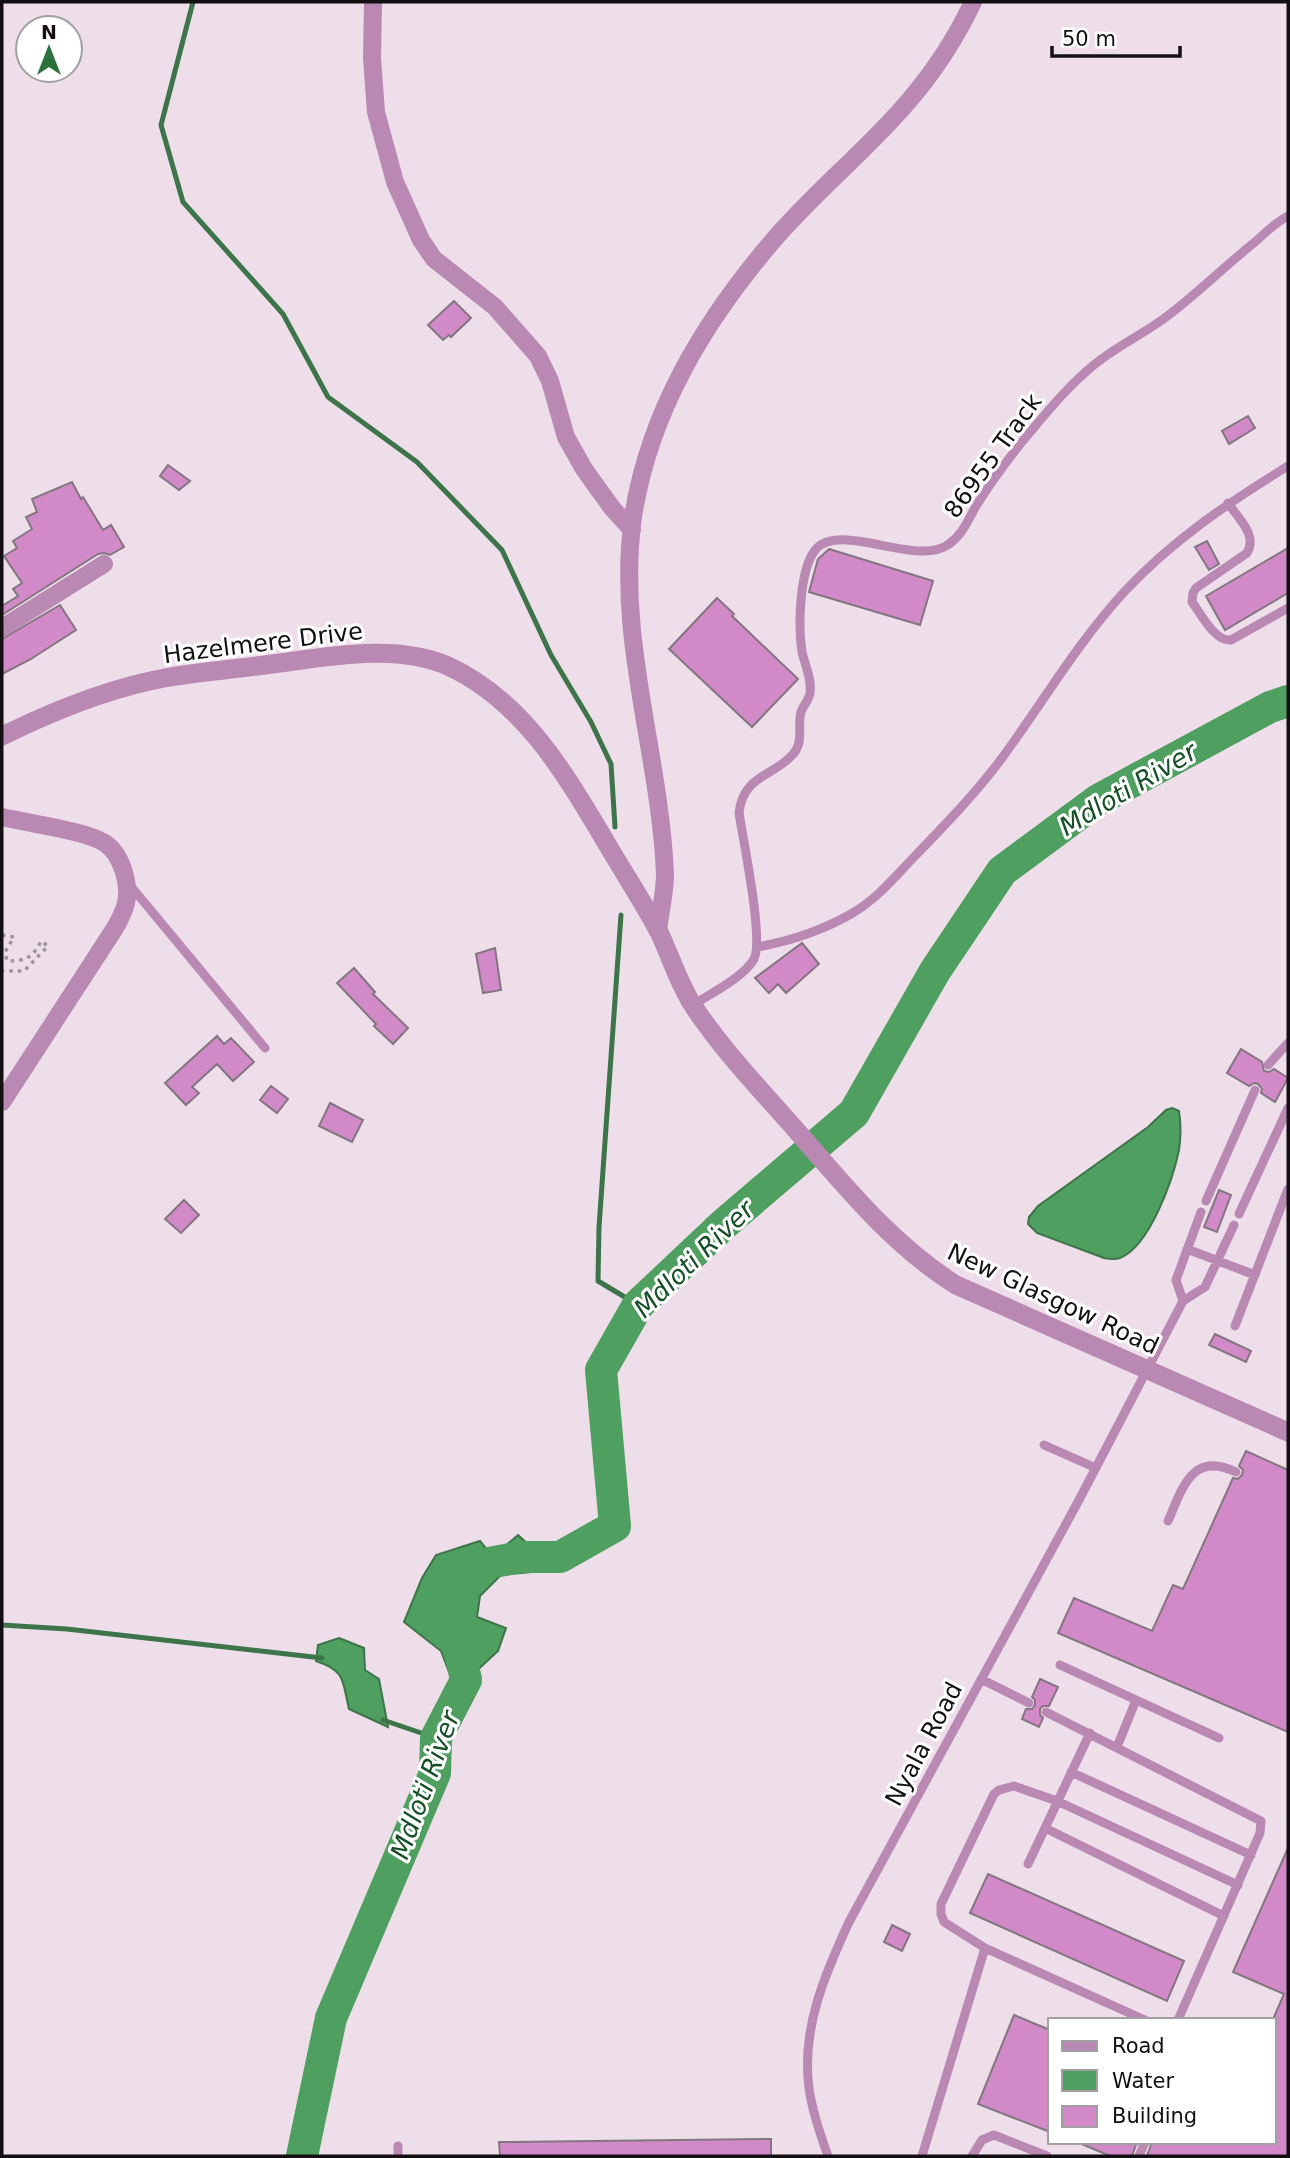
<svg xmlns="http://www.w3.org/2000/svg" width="1290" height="2158" viewBox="0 0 1290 2158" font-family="'DejaVu Sans',sans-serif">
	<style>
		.water { fill: #4f9f61; stroke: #3d744a; stroke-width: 2 }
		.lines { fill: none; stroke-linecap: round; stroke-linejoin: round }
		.stream { stroke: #3d744a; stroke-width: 5 }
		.river { stroke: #4f9f61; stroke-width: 32 }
		.building { fill: #d289c8; stroke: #837681; stroke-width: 2 }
		.path { stroke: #a0959e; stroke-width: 3.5; stroke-dasharray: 3.5 5; stroke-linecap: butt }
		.service { stroke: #ba89b3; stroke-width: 9 }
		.minor { stroke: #ba89b3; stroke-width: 18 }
		.tertiary { stroke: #ba89b3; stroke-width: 19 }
		.labels { text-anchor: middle; stroke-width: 6; stroke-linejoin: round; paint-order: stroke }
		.street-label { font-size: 24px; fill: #140f13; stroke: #fff }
		.water-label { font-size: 26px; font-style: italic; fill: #165027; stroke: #fff }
	</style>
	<rect width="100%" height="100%" fill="#eddeea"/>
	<path class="water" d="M1172,1108l7,3c2,13 2,26 0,39 -6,29 -29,96 -59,108 -6,2 -10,1 -16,0l-67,-25 -9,-9 1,-7 9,-11 110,-79 18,-17z
		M518,1535l12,11 1,26 -30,3 -21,21 -3,21 29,11 -8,23 -29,27 -20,-6 -8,-21 -37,-29 18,-44 14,-23 44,-14 9,11h9z
		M339,1638l25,10 1,22 14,9 9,48 -39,-18c-7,-29 -3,-38 -33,-48l2,-16z"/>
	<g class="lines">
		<path class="stream" d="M193,2l-32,123 22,77 100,112 45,83 89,65 85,88 49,105 40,67 20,42 4,63
			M621,915l-22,312 -1,54 40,24
			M2,1625l65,4 255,29
			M383,1720l53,18"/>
		<path class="river" d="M489,1563l32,-6h39l55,-31 -14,-156 37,-65 86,-81 130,-111 81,-142 67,-100 96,-71 172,-93 18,-6
			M302,2156l29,-138 104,-245 1,-35 30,-58 -10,-46"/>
	</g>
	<path class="building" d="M454,301l17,17 -20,19 -2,-2 -6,5 -15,-15z
		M1248,416l7,12 -26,16 -7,-13z
		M168,465l22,16 -11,9 -19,-14z
		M72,482l9,17 2,-2 20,33 8,-5 13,22 -14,8 -6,-2 -6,1 -96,61v-9l16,-10 -5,-7 9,-6 -18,-27 13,-8 -4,-7 19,-12 -6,-12 11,-5 -5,-13z
		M1207,541l12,23 -10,6 -14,-23z
		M1288,548v45l-63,37 -19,-34z
		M829,549l104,32 -13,44 -111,-33 9,-33z
		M717,598l17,16 -2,2 66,63 -46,48 -83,-78z
		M60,605l16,25 -45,29 -29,15v-35z
		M802,943l17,21 -33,29 -8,-9 -9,9 -14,-15z
		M495,948l6,42 -18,3 -7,-39z
		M354,968l21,24 -2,2 35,34 -15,16 -19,-18 2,-2 -39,-41z
		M217,1036l7,8 7,-6 23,24 -21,19 -16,-17 -25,23 7,6 -13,12 -21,-22z
		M1241,1049l21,13 2,9 5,1 5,-3 14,9 -13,24 -14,-9 1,-4 -4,-5 -4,-1 -5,3 -22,-13z
		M271,1086l17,13 -11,14 -17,-13z
		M330,1103l33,17 -11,22 -33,-16z
		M1219,1190l12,5 -14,37 -13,-5z
		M184,1200l15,15 -18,18 -16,-14z
		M1215,1334l36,17 -5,11 -37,-17z
		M1246,1451l42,19v262l-230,-99 16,-35 78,33 21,-46 10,4 50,-111 5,1 4,-4 1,-5 -4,-4z
		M1040,1679l18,8 -9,19h-6l-3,3v6l3,3 -4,9 -17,-8 4,-10h6l3,-4v-5l-3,-3z
		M1288,1848v308h-141l5,-14h122v-125l10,-23 -51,-22z
		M988,1874l196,87 -17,40 -197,-88z
		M892,1925l18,9 -8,17 -18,-9z
		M1014,2015l36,15v102l-72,-28z
		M771,2139v17h-271l-1,-14z
		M1077,2142h60l-5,14h-22z"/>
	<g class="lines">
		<path class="path" d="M2,935l12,2 -9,15 2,9c18,0 26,-3 34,-20l7,5 -24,25h-22"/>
		<path class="service" d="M1228,503c10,15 30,32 19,50l-51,35 -3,5 -1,9c9,12 23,40 39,38l57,-32
			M129,884l136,164
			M757,947c34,-6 64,-16 94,-33 25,-14 44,-37 63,-57 31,-32 62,-64 88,-99 41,-56 76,-116 123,-167 49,-52 103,-88 163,-125
			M693,1005c17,-11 51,-28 61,-46 10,-19 -11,-120 -15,-146 4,-39 37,-37 55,-60 10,-12 3,-27 7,-41 2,-6 8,-12 9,-19 2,-14 -5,-28 -8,-41 -4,-25 -3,-83 14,-103 25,-28 102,19 133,-5 14,-10 19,-24 27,-38 15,-24 32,-47 50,-69 22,-26 42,-51 69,-73 23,-19 51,-31 75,-50 29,-22 56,-49 85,-72 10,-9 21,-20 33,-26
			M1268,1065l20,-22
			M1206,1201l49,-111
			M1239,1214l49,-106
			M1187,1249l68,26
			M1183,1301l22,-14 29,-62
			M1235,1326l53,-137
			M1044,1445l52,23
			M1168,1521c15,-34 24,-70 68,-49
			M1060,1665l159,73
			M981,1679l48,24
			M1046,1712l215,109 -1,12 -82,187
			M1117,1747l19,-47
			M1071,1772l180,83
			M1045,1828l179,88
			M1028,1864l62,-131
			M985,1948l-41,-26 -3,-8v-10l53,-110 5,-4 15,-4 43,15 181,84
			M398,2156v-10
			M828,2156c-8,-22 -16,-45 -19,-68 -8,-59 16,-114 40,-166l230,-422 104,-199 -7,-21 25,-68
			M922,2156l63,-208 160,72
			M972,2156l10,-16 12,-5 53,21
			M1139,2156l6,-14"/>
		<path class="minor" d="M373,2l-1,56 4,54 19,70 26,58 13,19 61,48 43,49 12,25 16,56 18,32 28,39 20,22
			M2,628l102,-64
			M2,817c25,6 86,14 104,27 16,11 24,41 20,59 -2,9 -7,18 -11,25l-113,174
			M658,931c2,-18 7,-39 7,-57 -5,-120 -49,-236 -32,-357 16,-104 70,-194 138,-274 42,-50 94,-91 136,-140 26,-30 49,-65 66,-101"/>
		<path class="tertiary" d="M2,736c53,-26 109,-49 168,-59 32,-5 64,-8 95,-12 57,-7 129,-23 183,1 76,35 118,109 159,178 17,29 36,58 52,88 12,25 20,53 35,75 30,45 67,83 102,123 49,56 96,115 160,155l332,147"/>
	</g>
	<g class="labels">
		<g class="street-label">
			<text transform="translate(993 456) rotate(-54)" y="8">86955 Track</text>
			<text transform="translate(263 643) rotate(-7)" y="8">Hazelmere Drive</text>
			<text transform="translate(1053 1299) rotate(25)" y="8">New Glasgow Road</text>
			<text transform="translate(924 1744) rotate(-62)" y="8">Nyala Road</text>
		</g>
		<g class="water-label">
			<text transform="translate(1128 789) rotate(-31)" y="9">Mdloti River</text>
			<text transform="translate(694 1259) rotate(-44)" y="9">Mdloti River</text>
			<text transform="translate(425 1785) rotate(-70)" y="9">Mdloti River</text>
		</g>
	</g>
	<rect width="1290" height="2158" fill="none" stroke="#140f13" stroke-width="7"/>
	<rect x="1048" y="2018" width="228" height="126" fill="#ffffff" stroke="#a19fa1" stroke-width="2"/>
	<rect x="1062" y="2041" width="35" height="10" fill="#ba89b3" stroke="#a19fa1" stroke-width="2"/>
	<text x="1112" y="2053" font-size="21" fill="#140f13">Road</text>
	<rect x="1062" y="2070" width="35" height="21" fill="#4f9f61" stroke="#a19fa1" stroke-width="2"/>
	<text x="1112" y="2088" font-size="21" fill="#140f13">Water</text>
	<rect x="1062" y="2106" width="35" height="21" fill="#d289c8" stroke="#a19fa1" stroke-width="2"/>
	<text x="1112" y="2123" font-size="21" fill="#140f13">Building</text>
	<g transform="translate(49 49)"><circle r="33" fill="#ffffff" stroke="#a19fa1" stroke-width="2"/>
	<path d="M0-5L12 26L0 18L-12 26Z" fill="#2b713e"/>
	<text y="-10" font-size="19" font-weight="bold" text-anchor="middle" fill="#140f13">N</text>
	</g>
	<path d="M1052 46v10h128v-10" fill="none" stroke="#140f13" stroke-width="3.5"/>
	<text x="1062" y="46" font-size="21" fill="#140f13" stroke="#ffffff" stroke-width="5" paint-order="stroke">50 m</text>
</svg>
